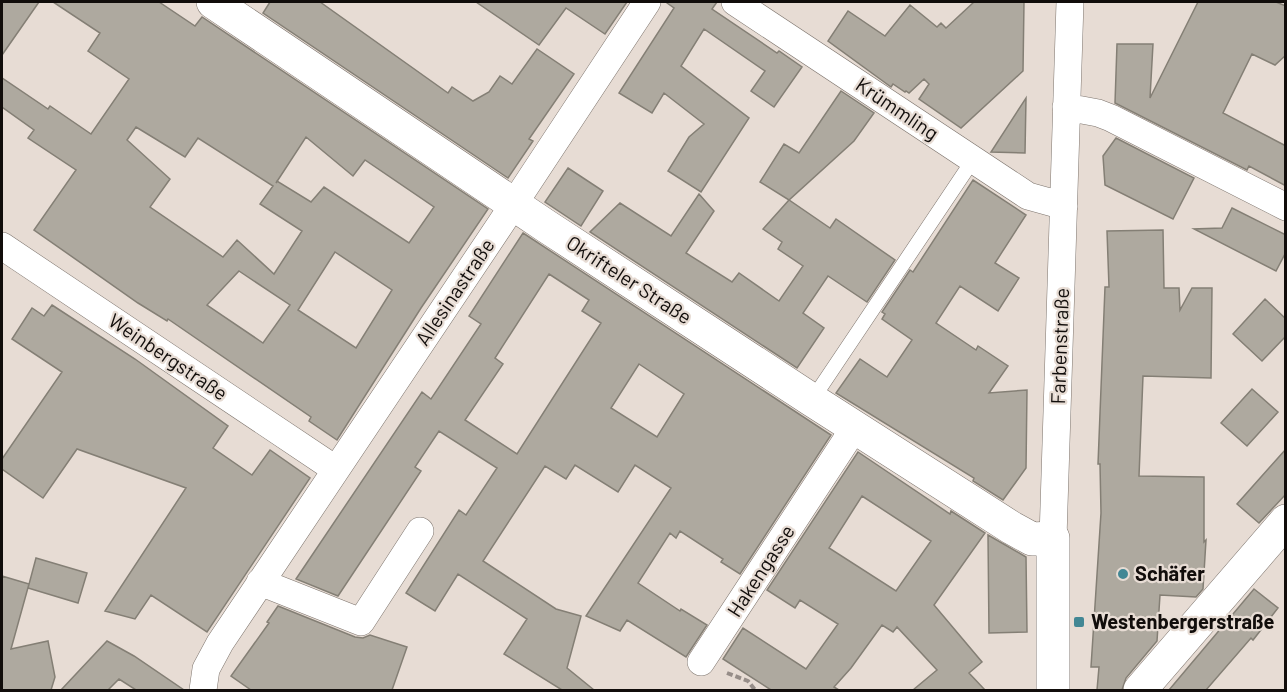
<svg xmlns="http://www.w3.org/2000/svg" width="1287" height="692" viewBox="0 0 1287 692" font-family="Barlow,sans-serif">
	<style>
		.building { fill: #aea99f; stroke: #847f75; stroke-width: 1.5; fill-rule: evenodd }
		.lines { fill: none; stroke-linecap: round; stroke-linejoin: round }
		.lane-casing { stroke: #7e756e; stroke-width: 15 }
		.street-casing { stroke: #7e756e; stroke-width: 28 }
		.secondary-casing { stroke: #7e756e; stroke-width: 34 }
		.path { stroke: #968d88; stroke-width: 4; stroke-dasharray: 6 3; stroke-linecap: butt }
		.lane { stroke: #fff; stroke-width: 14 }
		.street { stroke: #fff; stroke-width: 27 }
		.secondary { stroke: #fff; stroke-width: 33 }
		.poi-dot { fill: #428794; stroke: #e7dcd4; stroke-width: 2 }
		.labels { text-anchor: middle; stroke-width: 4.5; stroke-linejoin: round; paint-order: stroke }
		.street-label { font-size: 20px; fill: #110d0b; stroke: #e7dcd4 }
		.poi-label { font-size: 20px; font-weight: bold; fill: #110d0b; stroke: #e7dcd4; text-anchor: start }
	</style>
	<rect width="100%" height="100%" fill="#e7dcd4"/>
	<path class="building" d="M2,2h37l-37,53z
		M53,2h106l36,24 7,-9 286,192 -67,99 -84,132 -28,-19 2,-4 -143,-98 -1,2 -29,-18 -104,-73 42,-60 -48,-32 6,-8 -32,-23v-29l46,31 2,-3 41,28 38,-55 -41,-28 12,-18zM136,127l49,30 13,-19 75,48 -13,18 42,27 -28,43 -37,-34 -14,17 -73,-50 20,-28 -43,-39zM306,137l47,39 12,-16 69,47 -25,36 -85,-56 -13,15 -34,-21 -1,2zM335,252l57,38 -36,58 -58,-38zM239,271l51,34 -27,38 -56,-38z
		M270,2h50l128,91 4,-6 21,14 16,-9 11,-16 12,8 25,-35 37,25 -45,65 4,2 -25,37 -245,-165z
		M476,2h151l-22,32 -39,-26 -27,37z
		M668,2h49l-5,7 65,44 2,-2 23,16 -28,40 -23,-16 14,-20 -61,-42 -23,37 68,52 -48,74 -33,-21 21,-34 15,-13 -40,-31 -12,20 -33,-20 55,-85 -7,-5z
		M974,2h50l-1,69 -62,57 -42,-29 10,-15 -5,-5 -15,14 -3,-2 -1,1 -12,-8 -2,3 -63,-46 20,-30 37,25 25,-31 27,22 4,-4 5,5z
		M1198,2h78l10,4v49l-11,10 -23,-11 -29,59 63,33v40l-37,-20 -2,4 -132,-67 2,-59h36l-3,54z
		M841,91l33,22 -20,28 -65,59 -29,-18 24,-38 15,9z
		M1026,98l-1,55 -34,-1z
		M1116,138l78,40 -21,41 -68,-34 -2,-29z
		M568,168l35,23 -22,35 -36,-24z
		M973,180l53,35 -31,48 24,15 -21,33 -38,-25 -24,37 40,27 2,-4 30,20 -19,27 38,-3 -1,78 -23,32 -30,-19 1,-3 -138,-85 24,-34 27,18 25,-37 -30,-21 3,-5 -3,-2 28,-42 3,2z
		M699,194l15,17 -28,42 46,29 7,-9 40,28 24,-35 -25,-17 4,-7 -19,-13 26,-29 41,28 6,-9 59,41 -28,42 -39,-26 -25,37 21,15 -27,40 -207,-136 30,-29 51,33z
		M1232,208l54,27v17l-10,19 -82,-42 28,-1z
		M1163,230l1,58h15l1,22 12,-22h20l-1,90 -68,-2 -4,100 65,1v65l2,-2 -3,49 -7,8 -36,-2 -3,46 -31,37 -4,12h-25l2,-23h-8l10,-154 -1,-49h-2l7,-177h4l-2,-56z
		M523,233l308,202 -91,139 -19,-12 2,-3 -43,-28 -4,7 -6,-5 -32,50 42,28 1,-2 26,16 -21,32 -59,-37 -7,11 -34,-15 85,-128 -36,-23 -17,27 -43,-27 -9,14 -21,-13 -62,95 73,48 25,7 -14,52 27,22h-32l-58,-36 23,-35 -69,-45 -23,37 -29,-18 53,-83 7,5 31,-47 -58,-37 -24,36 6,4 -83,125 -42,-17 126,-187 9,7 50,-75 -12,-8zM549,274l40,26 -7,11 19,12 -84,131 -52,-34 38,-56 -8,-6zM639,364l45,30 -27,43 -46,-29z
		M1265,299l21,20v17l-24,25 -29,-27z
		M52,305l83,54 93,67 -15,22 39,27 18,-25 40,28 -103,154 -56,-37 -16,24 -30,-8 81,-123 -109,-39 -34,49 -41,-29v-10l60,-87 -50,-33 20,-31 12,8z
		M1252,389l26,23 -31,34 -26,-23z
		M1286,449v45l-27,29 -22,-19z
		M858,452l92,62 1,-3 34,22 -51,72 48,57 -13,11 16,17h-72l24,-20 -40,-43 -4,5 -11,-7 -31,43 -17,19 5,3h-68l-48,-31 20,-31 63,41 32,-45 -38,-24 -5,8 -28,-18zM862,496l69,45 -35,50 -67,-43z
		M988,535l38,22 1,75 -38,1z
		M36,558l51,15 -9,30 -50,-15z
		M2,576l27,8 -18,65 37,-8 7,36 -4,13h-49z
		M1254,589l24,19 -25,32 -2,-2 -45,52h-37z
		M278,606l77,31 8,1 7,-3 37,12 -15,43h-141l-20,-14 38,-53 -2,-1z
		M107,641l27,15 50,34h-48l-17,-11 -11,11h-47z"/>
	<g class="lines">
		<g class="lane-casing">
			<path id="lane" d="M812,400l161,-240"/>
		</g>
		<g class="street-casing">
			<path id="street" d="M735,2l293,194 36,10
				M1066,107l32,6 13,5 175,89
				M2,246l333,223
				M1053,538l17,-536
				M260,582l101,40 59,-91
				M701,662l154,-235
				M203,690l3,-21 14,-26 280,-418 147,-223"/>
		</g>
		<g class="secondary-casing">
			<path id="secondary" d="M213,2l333,224 266,174 200,128 20,11 21,-1v152
				M1140,690l146,-169"/>
		</g>
		<path class="path" d="M727,673l21,8 7,9"/>
		<use href="#lane" class="lane"/>
		<use href="#street" class="street"/>
		<use href="#secondary" class="secondary"/>
	</g>
	<g class="poi-dot">
		<circle cx="1123" cy="574" r="6"/>
		<rect x="1073" y="616" width="12" height="12" rx="3"/>
	</g>
	<g class="labels">
		<g class="street-label">
			<text transform="translate(897 109) rotate(34)" y="7">Krümmling</text>
			<text transform="translate(629 280) rotate(33)" y="7">Okrifteler Straße</text>
			<text transform="translate(455 292) rotate(-56)" y="7">Allesinastraße</text>
			<text transform="translate(1060 346) rotate(-88)" y="7">Farbenstraße</text>
			<text transform="translate(168 357) rotate(34)" y="7">Weinbergstraße</text>
			<text transform="translate(761 571) rotate(-57)" y="7">Hakengasse</text>
		</g>
		<g class="poi-label">
			<text x="1135" y="581">Schäfer</text>
			<text x="1091" y="629">Westenbergerstraße</text>
		</g>
	</g>
	<rect width="1287" height="692" fill="none" stroke="#110d0b" stroke-width="6"/>
</svg>
